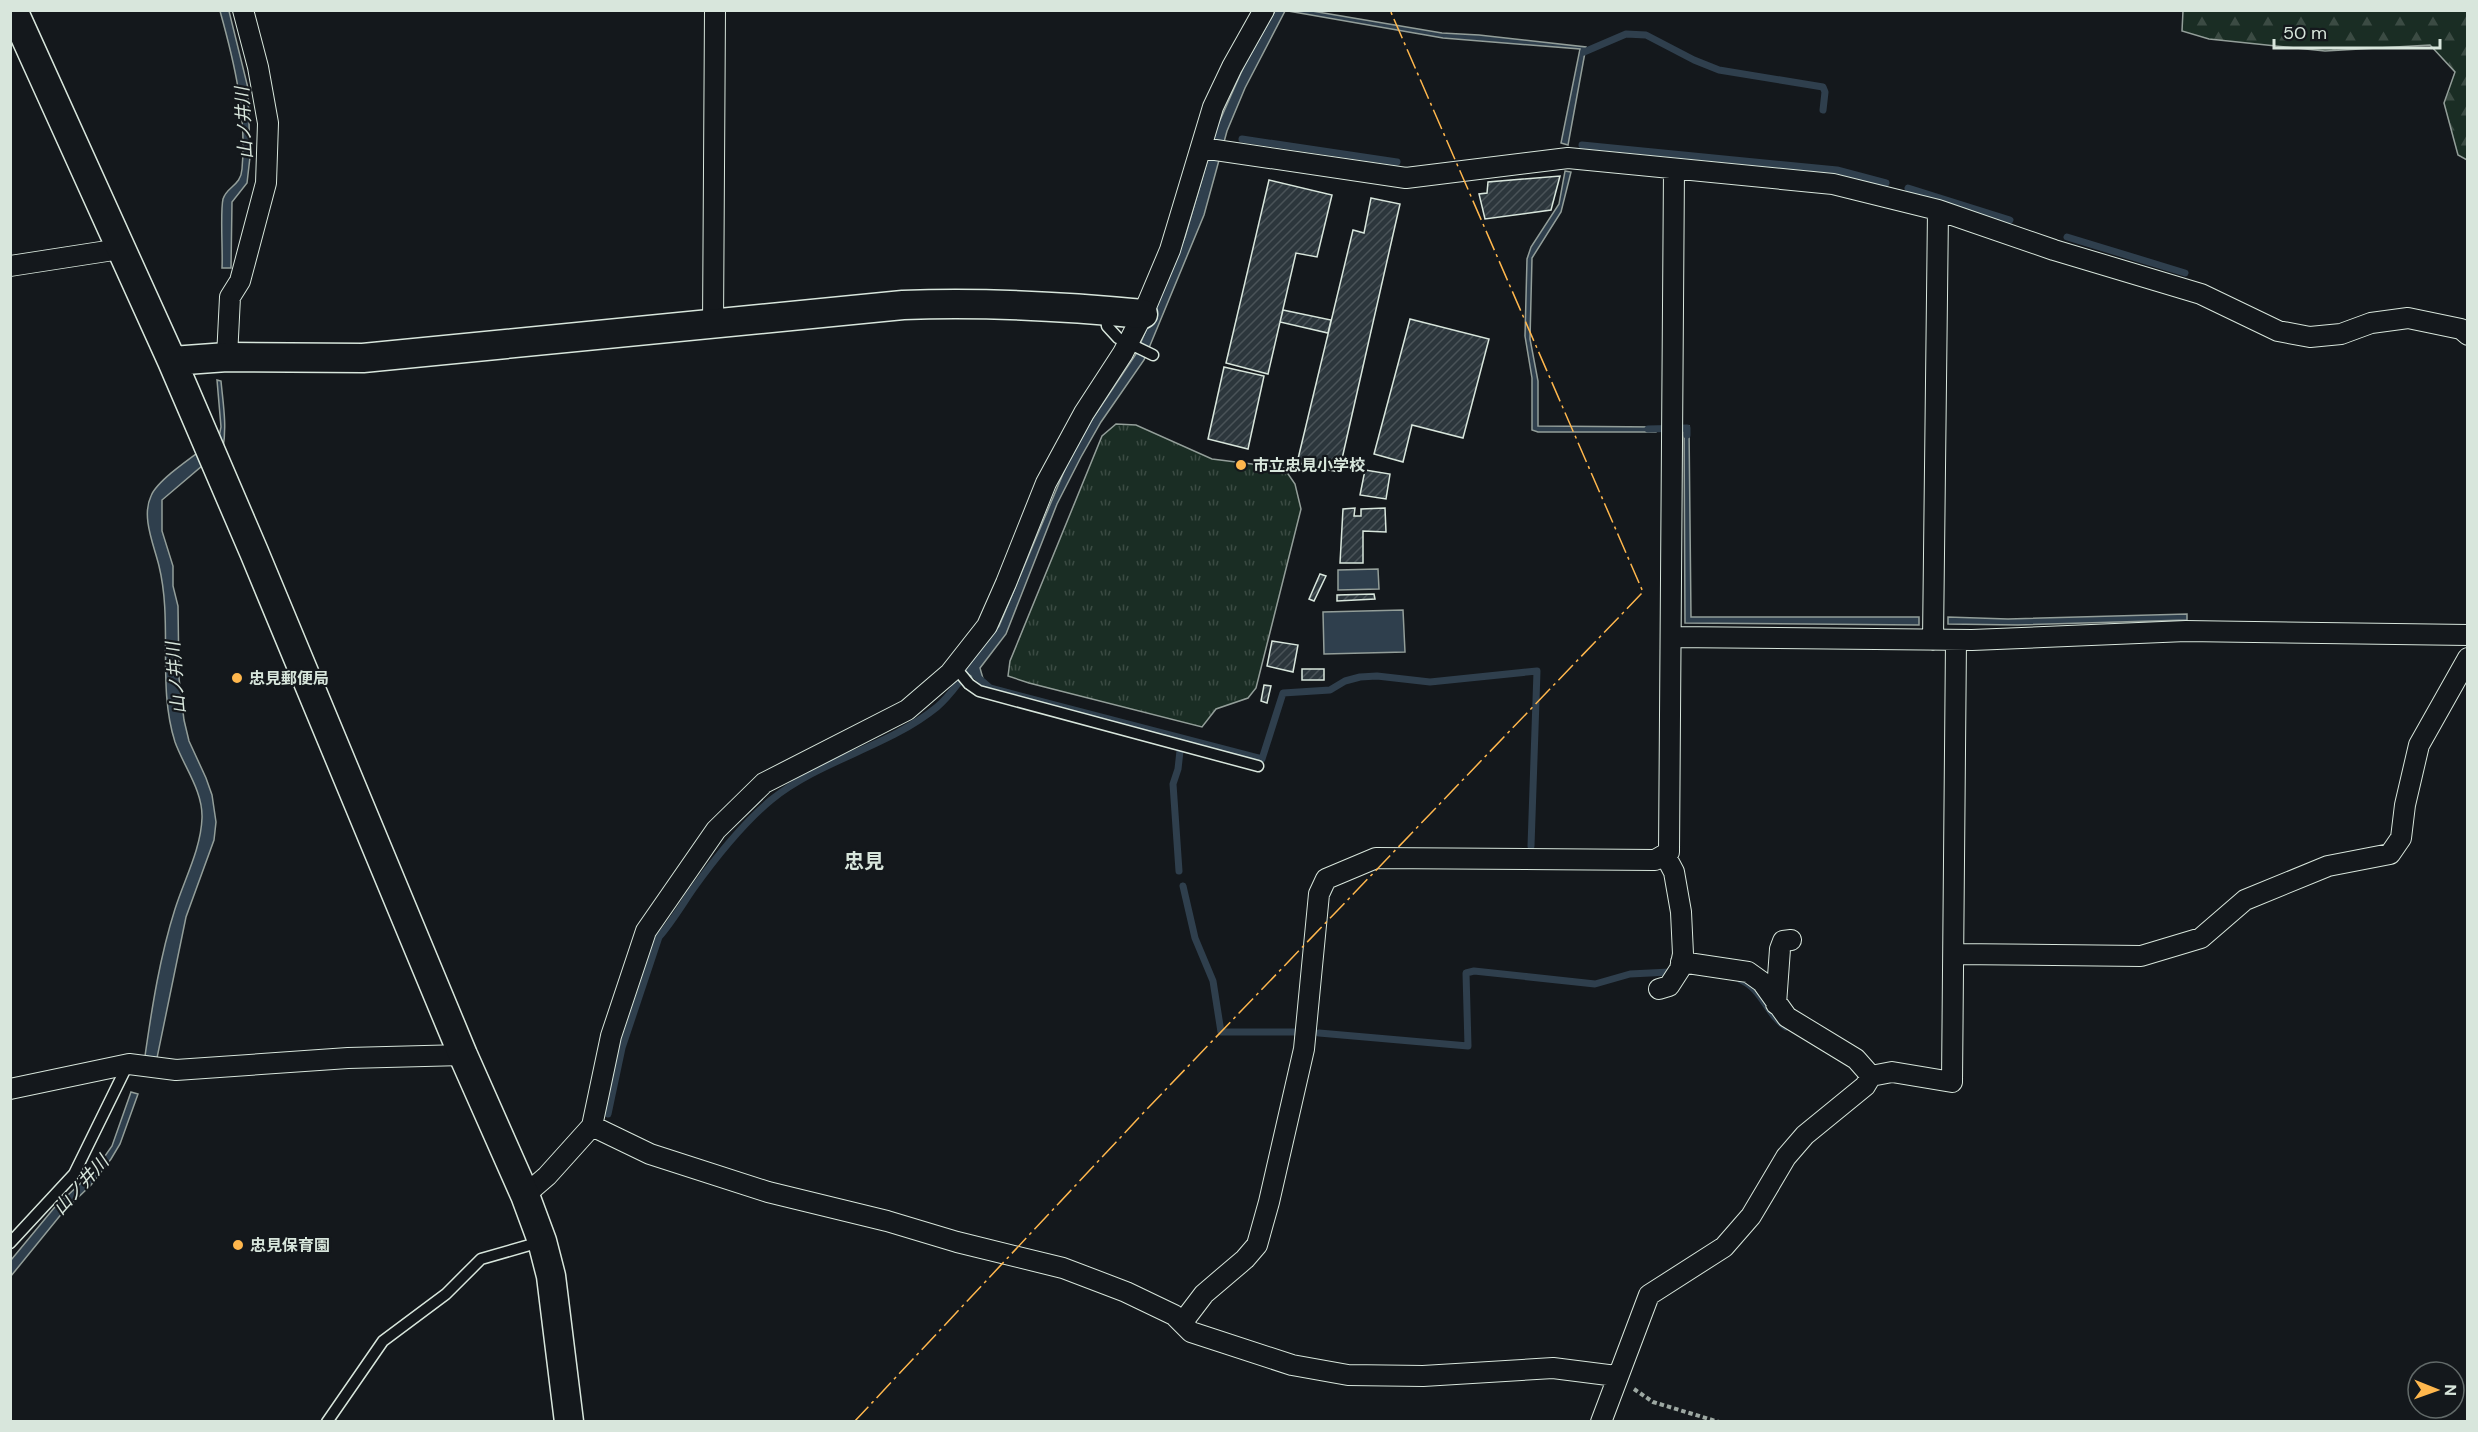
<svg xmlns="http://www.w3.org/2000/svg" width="2478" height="1432" viewBox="0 0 2478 1432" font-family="'DM Sans','Noto Sans JP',sans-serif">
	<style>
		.forest { fill: url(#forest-firs); stroke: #939e99; stroke-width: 1.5 }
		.park { fill: url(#park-tufts); stroke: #939e99; stroke-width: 1.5 }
		.water { fill: #2f3f4d; stroke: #939e99; stroke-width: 1.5 }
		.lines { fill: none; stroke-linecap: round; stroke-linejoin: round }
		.stream { stroke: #2f3f4d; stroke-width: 7 }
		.building { fill: url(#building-hatch); stroke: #d8e6dc; stroke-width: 1.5 }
		.lane-casing { stroke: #d8e6dc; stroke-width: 13 }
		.street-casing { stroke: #d8e6dc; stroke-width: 22 }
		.secondary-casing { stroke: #d8e6dc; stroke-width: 31 }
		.path { stroke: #9da8a2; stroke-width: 4; stroke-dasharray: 4.5 3; stroke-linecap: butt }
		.lane { stroke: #14181c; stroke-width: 10 }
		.street { stroke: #14181c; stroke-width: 20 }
		.secondary { stroke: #14181c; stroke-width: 28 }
		.power { stroke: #ffb74d; stroke-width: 1.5; stroke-dasharray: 21 4.5 3 4.5; stroke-linecap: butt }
		.poi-dot { fill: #ffb74d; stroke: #14181c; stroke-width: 2 }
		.labels { text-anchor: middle; stroke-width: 4.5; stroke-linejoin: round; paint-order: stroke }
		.poi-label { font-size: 16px; font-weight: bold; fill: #d8e6dc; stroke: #14181c; text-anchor: start }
		.water-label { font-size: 18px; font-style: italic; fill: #d8e6dc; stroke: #14181c }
		.quarter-label { font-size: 20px; font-weight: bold; fill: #d8e6dc; stroke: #14181c }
	</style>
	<defs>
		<pattern id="forest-firs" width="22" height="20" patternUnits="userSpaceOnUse" patternTransform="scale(1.5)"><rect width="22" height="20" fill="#1a2d24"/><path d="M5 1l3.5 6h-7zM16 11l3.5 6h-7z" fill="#3b4b43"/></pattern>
		<pattern id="park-tufts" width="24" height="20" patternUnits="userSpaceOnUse" patternTransform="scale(1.5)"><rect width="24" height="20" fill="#1a2d24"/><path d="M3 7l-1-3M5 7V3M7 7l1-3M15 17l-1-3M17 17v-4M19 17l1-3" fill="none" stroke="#3b4b43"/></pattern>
		<pattern id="building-hatch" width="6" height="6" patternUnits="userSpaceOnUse" patternTransform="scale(1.5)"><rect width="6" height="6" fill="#2c363c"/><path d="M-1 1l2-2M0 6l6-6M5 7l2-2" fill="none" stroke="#4a5358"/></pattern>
	</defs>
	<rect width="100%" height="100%" fill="#14181c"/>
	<path class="forest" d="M2183,11h284v149l-9,-5 -14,-52 11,-31 -25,-27 -105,6 -116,-12 -27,-8z"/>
	<path class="park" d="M1116,424l20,1 76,34 72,9 11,16 6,25 -45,179 -8,10 -32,11 -14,18 -173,-44 -21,-7 2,-15 92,-225z"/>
	<path class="water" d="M220,11h9l19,77 2,69 -3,26 -15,19 -1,66h-9c1,-16 -2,-56 1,-69 4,-13 18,-13 19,-30 5,-54 -8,-108 -22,-158z
		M1275,11h10l-40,77 -18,43 -23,84 -60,145 -43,62 -20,35 -24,47 -51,130 -26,34 4,14 -15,-7 -5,-5 35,-44 69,-164 25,-44 43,-64 49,-117 32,-110 27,-61z
		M1288,11h24l130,22 37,2 107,12 -18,98 -7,-2 19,-94 -137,-11z
		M1565,171l6,1 -10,40 -29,46 -2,81 8,42v45l119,1 -1,5h-118l-6,-2v-52l-7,-42 2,-77 4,-12 28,-43z
		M217,380l4,1c2,22 6,44 2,67l-61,52v31l11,35v20l5,20 1,72 5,42 5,21 17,37 6,17 4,27 -2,18 -28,77 -29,141 -12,-2c7,-49 15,-100 30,-147 9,-29 26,-60 27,-91 1,-27 -18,-51 -27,-76 -18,-56 -2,-119 -16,-176 -5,-21 -18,-49 -8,-70 7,-18 52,-46 68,-59l2,-10z
		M1684,426h5l2,191h228v8l-234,-2z
		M1378,569l1,20 -41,1v-20z
		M1403,610l2,42 -81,2 -1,-42z
		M2187,614v6l-169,5 -70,-1v-7l60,2z
		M131,1092l7,2 -18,50 -9,15 -20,26 -28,27 -52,64v-16l43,-52 42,-39 16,-23z"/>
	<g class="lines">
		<path class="stream" d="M1584,52l42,-18 20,1 48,25 25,10 104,17 2,5 -2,18
			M1242,139l155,23
			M1582,145l255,25 49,13
			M1908,188l102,32
			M2067,237l118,36
			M1648,429l39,-1v7
			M975,675l15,13 272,71 21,-66 47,-3 15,-9 15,-4 17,-1 53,6 107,-11 -6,175
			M1179,871l-6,-87 5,-15 2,-18
			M1183,886l12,52 18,43 8,51h76
			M1741,980c21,9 26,35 45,47
			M1319,1033l149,13 -2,-73 8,-2 121,13 35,-10 40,-2
			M608,1114l14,-66 37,-111c13,-15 23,-32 34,-48 23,-32 48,-64 78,-89 49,-40 117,-53 166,-93 11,-9 19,-21 27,-31"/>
	</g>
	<path class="building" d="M1560,176l-9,34 -66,9 -6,-25 8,-1 1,-11z
		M1269,180l63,15 -15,62 -21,-4 -28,121 -42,-11z
		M1371,198l29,6 -61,268 -42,-9 56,-233 11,3z
		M1283,310l48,10 -3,13 -48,-11z
		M1410,319l79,20 -26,99 -51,-13 -9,37 -29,-8z
		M1224,367l40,9 -16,73 -40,-10z
		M1365,470l25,4 -4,25 -26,-4z
		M1355,508l-1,8h7v-7l24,-1 1,24 -23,-1v32h-23l3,-54z
		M1320,574l6,2 -12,25 -5,-2z
		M1374,594l1,5 -38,2v-6z
		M1272,641l26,4 -5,27 -26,-6z
		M1302,669h22v11h-22z
		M1264,685l7,1 -4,17 -6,-2z"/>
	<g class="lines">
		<g class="lane-casing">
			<path id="lane" d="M1105,311l2,15 11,12 35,17
				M955,667l14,17 10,7 279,75
				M10,1243l64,-69 54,-110
				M327,1422l56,-81 63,-47 35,-35 59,-17"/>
		</g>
		<g class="street-casing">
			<path id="street" d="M1202,148l204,30 162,-20 265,26 105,26 116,40 147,44 77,37 32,6 31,-3 30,-11 37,-5 53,11 7,6
				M10,266l110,-17
				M713,325l2,-315
				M227,357l3,-60 10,-16 26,-98 2,-60 -10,-56 -15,-57
				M1671,637l301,3 214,-9 282,4
				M1933,640l5,-430
				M1954,954l187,2 60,-18 44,-38 83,-34 62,-12 11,-16 4,-33 14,-60 49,-87
				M1681,962l67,10 14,10 25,35 69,42 15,17
				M1659,989l10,-3 11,-17 3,-15 -2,-42 -7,-40 -9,-17
				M1776,1004l4,-55 3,-8 8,-1
				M10,1089l119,-25 47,6 172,-12 115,-3
				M592,1126l58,28 118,38 119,29 70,21 106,26 63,24 48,23 17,17 101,33 56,10 75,1 130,-8 63,8
				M525,1195l22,-19 45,-50 19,-90 35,-105 70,-101 48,-47 143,-73 43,-37 37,-47 19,-43 40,-100 38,-70 39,-60 20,-39 27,-64 43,-143 19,-40 32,-57
				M1182,1323l22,-29 41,-35 12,-14 12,-43 35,-153 15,-155 7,-15 50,-21 279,2 14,-8 5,-683
				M1601,1422l48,-127 75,-48 27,-31 35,-59 19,-22 60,-49 6,-10 21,-4 60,10 4,-442"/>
		</g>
		<g class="secondary-casing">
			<path id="secondary" d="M13,10l159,351 82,191 209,503 62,140 17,46 9,35 18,146
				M172,361l55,-4 136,1 540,-53c81,-3 159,1 240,9"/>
		</g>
		<path class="path" d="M1634,1389l19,13 66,20"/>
		<use href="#lane" class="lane"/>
		<use href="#street" class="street"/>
		<use href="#secondary" class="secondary"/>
		<path class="power" d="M854,1422l294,-314 495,-516 -253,-582"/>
	</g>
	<g class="poi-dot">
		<circle cx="1241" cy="465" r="6"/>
		<circle cx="237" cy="678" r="6"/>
		<circle cx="238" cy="1245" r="6"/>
	</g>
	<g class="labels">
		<g class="poi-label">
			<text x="1253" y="471">市立忠見小学校</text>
			<text x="249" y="684">忠見郵便局</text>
			<text x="250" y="1251">忠見保育園</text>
		</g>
		<g class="water-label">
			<text transform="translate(244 123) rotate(-93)" y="6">山ノ井川</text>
			<text transform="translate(176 678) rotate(-95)" y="6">山ノ井川</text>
			<text transform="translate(81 1185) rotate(-48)" y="6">山ノ井川</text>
		</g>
		<g class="quarter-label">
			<text x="864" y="868">忠見</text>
		</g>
	</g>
	<rect width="2478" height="1432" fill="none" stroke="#d8e6dc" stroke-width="24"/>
	<g transform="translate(2436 1390) rotate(91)"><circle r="28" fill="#14181c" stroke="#626a69" stroke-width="1.5"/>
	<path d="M0-4.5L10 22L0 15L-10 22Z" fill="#ffb74d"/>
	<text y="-9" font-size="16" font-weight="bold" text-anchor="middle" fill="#d8e6dc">N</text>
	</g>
	<path d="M2274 39v9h166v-9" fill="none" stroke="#d8e6dc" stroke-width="3"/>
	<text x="2283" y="39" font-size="18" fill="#d8e6dc" stroke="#14181c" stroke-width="4.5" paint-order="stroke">50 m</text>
</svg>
